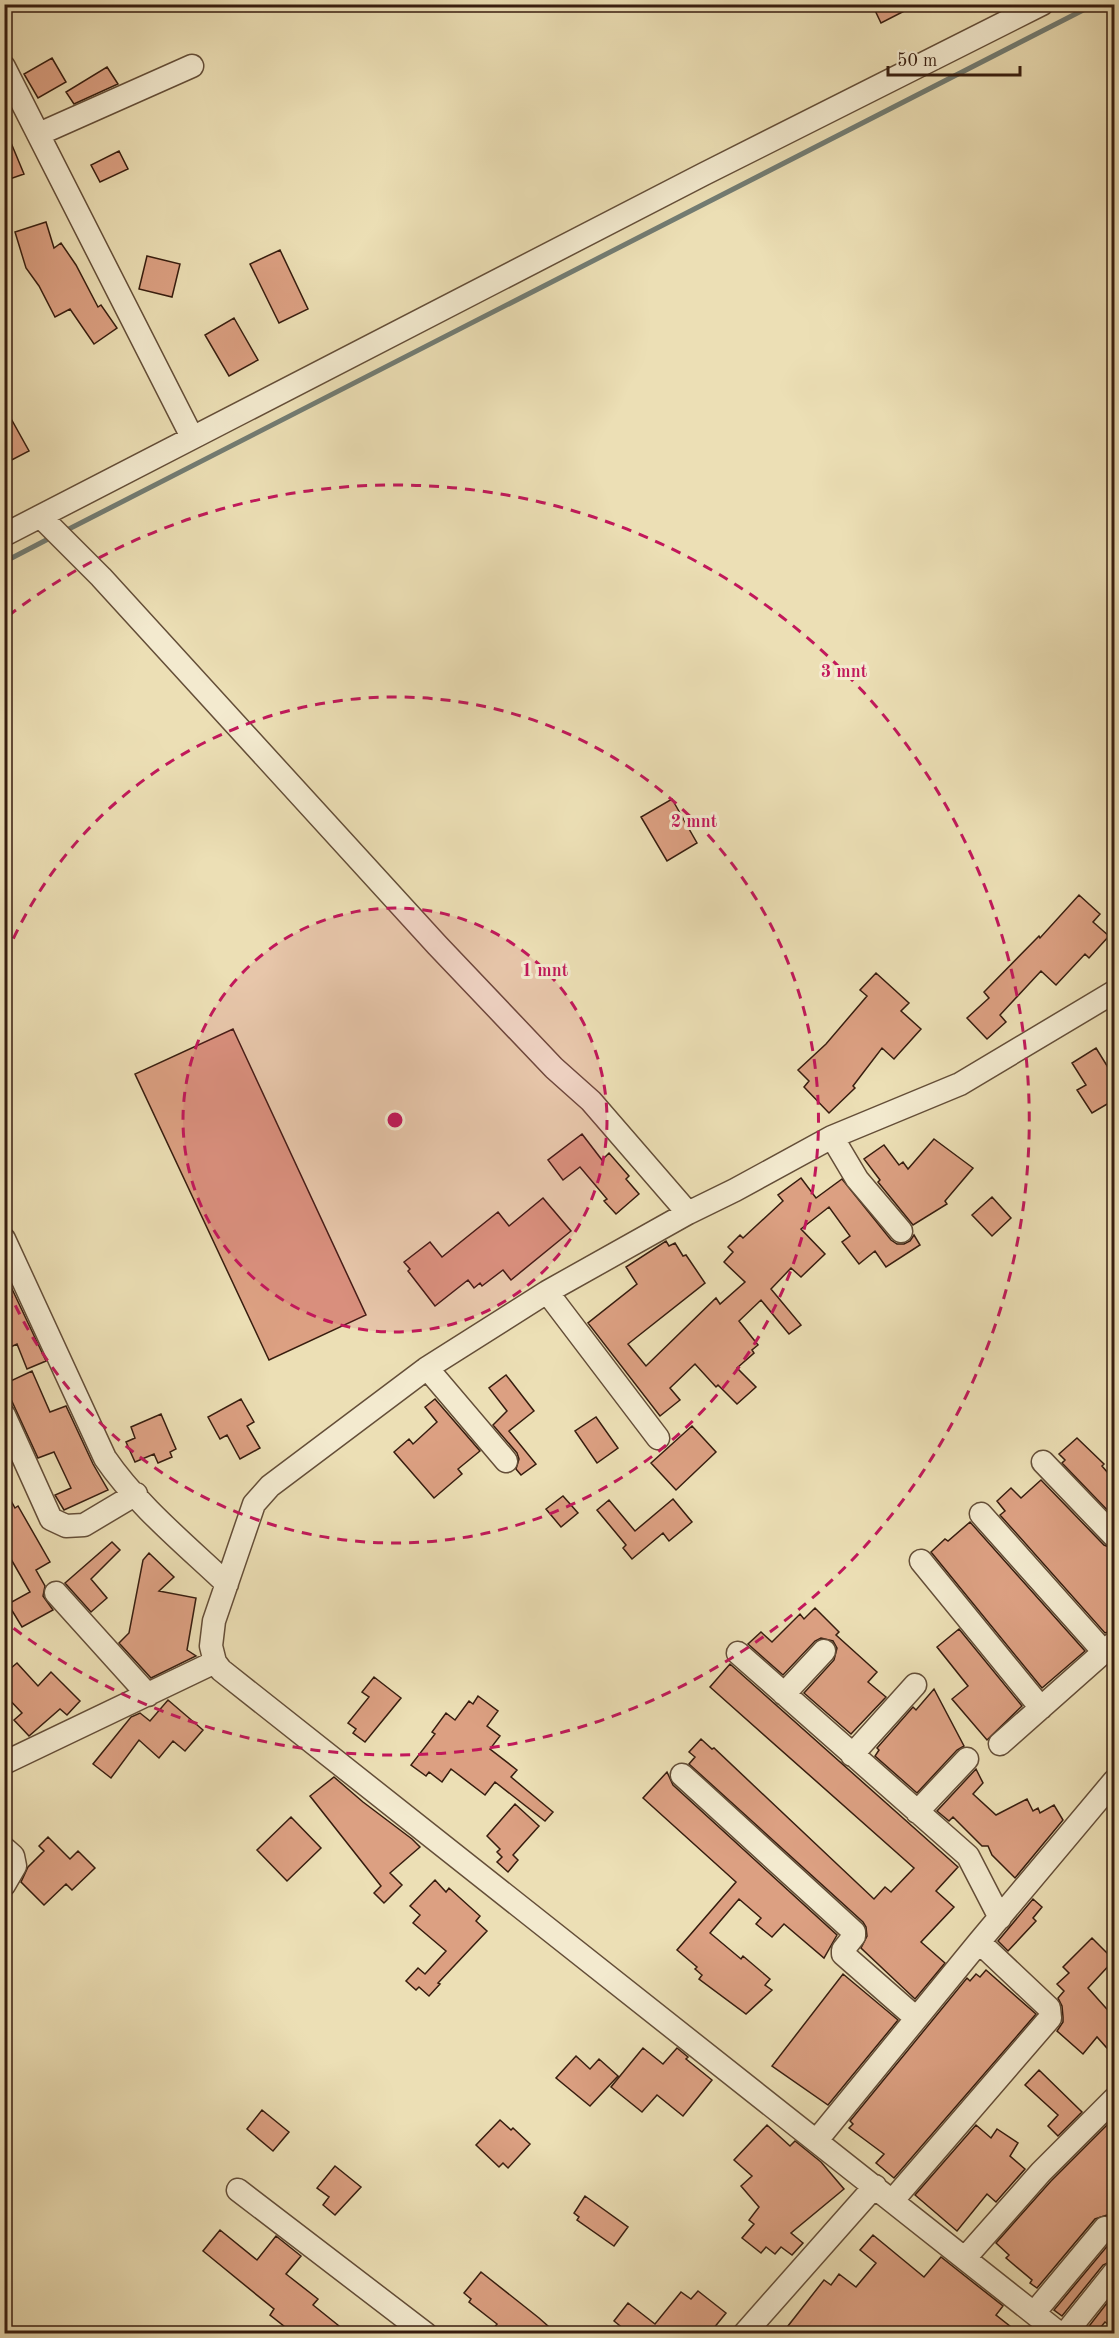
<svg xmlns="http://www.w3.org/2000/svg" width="1119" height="2338" viewBox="0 0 1119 2338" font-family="'Old Standard TT',serif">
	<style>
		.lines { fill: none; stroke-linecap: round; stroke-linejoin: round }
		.stream { stroke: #727c73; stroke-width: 5 }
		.building { fill: #dca082; stroke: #371d0f; stroke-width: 1.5 }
		.minor-casing { stroke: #644e38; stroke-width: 25 }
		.minor { stroke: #f3eacf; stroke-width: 22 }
		.ring { fill: none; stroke: #c2185b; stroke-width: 3; stroke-dasharray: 10 8 }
		.centre { fill: #c2185b; stroke: #f3eacf; stroke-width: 3 }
		.ring-label { font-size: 18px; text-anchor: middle; font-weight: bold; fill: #c2185b; stroke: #f3eacf; stroke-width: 6; stroke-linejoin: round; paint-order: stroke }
	</style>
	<rect width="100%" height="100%" fill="#ecdfb5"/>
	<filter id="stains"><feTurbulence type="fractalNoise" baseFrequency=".00333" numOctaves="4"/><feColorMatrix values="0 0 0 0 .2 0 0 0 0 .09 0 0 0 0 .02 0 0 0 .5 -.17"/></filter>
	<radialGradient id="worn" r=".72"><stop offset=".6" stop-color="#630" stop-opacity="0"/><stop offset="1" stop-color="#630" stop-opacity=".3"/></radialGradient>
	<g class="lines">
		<path class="stream" d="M63,532l1032,-528
			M4,562l48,-25"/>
	</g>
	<path class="building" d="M872,4h46l-37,19z
		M52,58l14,24 -28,16 -14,-24z
		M107,67l11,17 -44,20 -8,-12z
		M4,126l20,48 -20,7z
		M119,151l9,18 -28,13 -9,-17z
		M46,222l8,26 7,-5 15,22 22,42 3,-2 16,23 -23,16 -24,-35 -15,8 -16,-31 -13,-18 -11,-36z
		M280,250l28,59 -29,14 -29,-59z
		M147,256l33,8 -8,33 -33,-8z
		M234,318l24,42 -29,16 -24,-41z
		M4,406l25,45 -25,13z
		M672,799l25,44 -30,18 -26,-44z
		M1079,895l21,19 -7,8 16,14 -20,22 -4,-4 -29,31 -15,-14 -41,44 6,7 -19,17 -20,-21 22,-20 -5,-6 55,-56 1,2z
		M876,973l33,30 -8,8 20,18 -27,30 -12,-11 -29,38 2,2 -26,25 -25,-26 5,-6 -11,-11 28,-26 41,-48 -7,-6z
		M233,1029l133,286 -97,45 -134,-286z
		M1096,1048l18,29v23l-22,13 -15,-23 9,-5 -14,-22z
		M582,1134l20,26 7,-7 20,23 -3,3 13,15 -23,20 -12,-13 3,-2 -27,-32 -17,13 -15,-20z
		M934,1139l39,29 -28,33 2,3 -34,21 -35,-43 2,-2 -16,-21 20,-14 15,20 4,-3 5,7z
		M801,1178l15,20 26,-19 49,61 6,4h7l6,-3 4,-6 6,10 -34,22 -11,-16 -16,13 -17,-22 8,-6 -21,-29 -28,22 24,25 -24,23 -10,-9 -20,21 30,36 -12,9 -28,-34 -22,21 19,24 -6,5 2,3 -17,15 19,19 -19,17 -19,-19 -2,2 -21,-23 -25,24 10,12 -20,16 -72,-93 49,-39 -11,-17 40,-26 3,5 6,-3 8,13 3,-1 19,28 -77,61 18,22 70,-68 4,6 25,-22 -21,-20 9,-10 -5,-5 12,-12 3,3 40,-37 -5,-6z
		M992,1197l19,21 -19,18 -20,-21z
		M543,1198l28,33 -60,49 -8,-10 -21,16 -2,-3 -6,5 -6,-8 -33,26 -27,-35 2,-2 -6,-7 26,-20 12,15 56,-45 11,14z
		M4,1272l42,89 -19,8 -10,-25 -13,6z
		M32,1371l18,41 16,-6 27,58 15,26 -44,20 -9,-15 16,-7 -17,-36 -16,6 -34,-74z
		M506,1375l28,36 -25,20 27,33 -15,11 -5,-6 3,-10 -2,-6 -24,-28 14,-14 -18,-23z
		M241,1399l13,23 -7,4 13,22 -20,11 -13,-24 -7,4 -12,-22z
		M435,1399l45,52 -22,18 4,5 -28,24 -40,-46 15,-13 4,5 24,-22 -12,-15z
		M161,1414l15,35 -6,3 2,5 -14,6 -4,-9 -19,8 -9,-20 9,-4 -4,-11z
		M596,1417l22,31 -21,15 -22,-32z
		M692,1426l24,26 -40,38 -25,-27z
		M1077,1438l27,26 -2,2 12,14v37l-52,-54 3,-3 -6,-6z
		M1041,1480l63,65 10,4v81l-9,3 -105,-118 5,-4 -8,-10 14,-13 10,10z
		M4,1488l11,20 3,-2 32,56 -14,8 9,16 -2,10 10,14 -31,17 -14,-23 22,-12 -26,-45z
		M563,1496l15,17 -17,14 -15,-18z
		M673,1499l19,23 -23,19 -6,-8 -31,26 -9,-11 3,-3 -29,-35 12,-10 26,31z
		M970,1522l115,129 -43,37 -111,-136 14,-13 3,2z
		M112,1542l8,8 -29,29 16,19 -16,14 -26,-29z
		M149,1553l25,24 -15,14 37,7 -9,52 9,6 -45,22 -32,-35 10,-10 14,-73z
		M815,1608l24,24 -3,3 41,37 -9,10 18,15 -35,37 -47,-41 30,-33 3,-12 -4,-7 -12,-3 -6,3 -32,34 -35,-31 13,-12 11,10 28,-28 4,5z
		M959,1629l63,77 -35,34 -35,-41 16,-13 -31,-39z
		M17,1663l21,23 13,-14 29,29 -13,14 -7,-6 -31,27 -15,-16 8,-7 -18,-19v-20z
		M730,1664l228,203 -22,24 18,16 -33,35 24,21 -30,36 -54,-51 6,-12 -1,-9 -3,-5 -174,-158 6,-7 -6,-5 12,-13 11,10 2,-1 160,151 11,-12 6,5 23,-24 -204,-181z
		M374,1677l27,21 -36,44 -12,-9 3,-4 -8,-6 21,-26 -7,-5z
		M934,1689l30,57 -7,4 -40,43 -42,-37 4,-6 -2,-2 36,-41 3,3z
		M478,1696l20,15 -11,15 13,10 -10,13 27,21 -6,7 42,35 -8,9 -50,-39 -10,13 -34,-26 -9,13 -13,-10 -3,4 -15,-11 24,-31 -3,-2 14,-19 9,7 14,-19 4,3z
		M168,1700l35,30 -18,21 -12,-10 -14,17 -20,-18 -28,38 -18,-14 38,-47 9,-4 10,8z
		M976,1769l7,14 -10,11 23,21 31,-16 6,12 5,-3 2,5 14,-8 9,15 -48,58 -23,-23 -4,-9h-6l-29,-29 -4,4 -12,-10z
		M667,1772l6,13 164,150 -13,23 -40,-34 -12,13 -16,-13 5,-6 -22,-19 -29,34 31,26 2,-3 27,23 -5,6 7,5 -26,24 -47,-35 3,-4 -7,-6 2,-2 -20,-17 59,-68 -93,-84z
		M334,1777l29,25 49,37 8,8 -30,26 12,12 -18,18 -10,-10 7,-7 -71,-90z
		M515,1804l24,22 -26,29 5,5 -10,12 -11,-10 5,-5 -5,-5 3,-3 -13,-13z
		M291,1817l30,31 -34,33 -30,-31z
		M48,1837l22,22 8,-8 17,17 -23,22 -6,-6 -22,21 -23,-23 7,-15 16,-16 -5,-5z
		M435,1880l11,12 3,-4 31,28 -4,5 11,10 -49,52 2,1 -11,12 -10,-9 -3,3 -10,-9 12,-13 7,6 21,-23 -33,-28 7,-8 -10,-9z
		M1033,1899l9,8 -9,11 3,3 -28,30 -10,-10z
		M1092,1938l22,22 -26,28 26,29v39l-17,-19 -14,17 -26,-23 6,-9v-5l-1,-11 -4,-8 6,-7 -7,-7 12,-11 -6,-6z
		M986,1970l50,44 -142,164 -18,-15 8,-9 -35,-26 4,-4 -3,-3 117,-143 3,3 6,-7 4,3z
		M843,1974l55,46 -70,85 -56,-39z
		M643,2048l20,16 14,-16 11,9 -2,2 26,21 -29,36 -26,-21 -15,17 -31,-25z
		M576,2056l14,13 9,-10 19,17 -28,30 -34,-28z
		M1039,2070l43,42 -24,24 -10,-10 10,-11 -33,-30z
		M262,2110l27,22 -16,19 -26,-22z
		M1114,2118v101l-7,-4 -12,4 -58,69 -7,-5 2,-3 -26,-22 3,-3 -13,-12 55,-62z
		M500,2120l11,10 2,-2 17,16 -22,24 -5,-5 -4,4 -23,-22z
		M767,2125l23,21 5,-5 26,21 23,27 -53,44 12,10 -11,12 -11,-8 -6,7 -9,-7 -5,6 -19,-15 12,-14 -5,-4 10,-13 -18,-21 11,-10 -18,-16z
		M976,2125l15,13 6,-9 21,14 -8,13 15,13 -29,33 -9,-8 -30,37 -42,-36z
		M335,2166l26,21 -26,28 -12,-10 6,-8 -12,-9z
		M585,2196l43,31 -14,19 -37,-26 2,-3 -5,-4z
		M220,2230l37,30 19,-24 25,20 -15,18 32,25 -5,6 36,29h-55l-24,-19 4,-6 -71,-58z
		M873,2235l51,42 17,-20 62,49 -7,9 24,19h-102l-8,-7 -6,7h-106l-10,-8 36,-46 7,5 8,-11 17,13 20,-24 -16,-13z
		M1114,2238v22l-11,5 -41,51 -8,-6z
		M481,2272l58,46 18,16h-68l8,-10 -28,-22 2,-3 -7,-6z
		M698,2291l28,22 -17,21h-79l-16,-13 14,-18 27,21 26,-32 10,7z
		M1114,2294v35l-9,-7 -10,12h-12z"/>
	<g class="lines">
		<g class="minor-casing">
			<path id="minor" d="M4,67l188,370
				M39,134l153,-68
				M41,517l60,60 336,368 117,123 37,33 97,112
				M4,535l700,-361 338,-170
				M832,1137l25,42 44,52
				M4,1239l101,219c32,47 81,87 122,126
				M547,1292l111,146
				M427,1368l79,93
				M4,1415l47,104 15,7 18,-1 52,-31
				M1043,1462l71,74
				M981,1514l123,138
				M921,1561l120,147
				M56,1593l92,102
				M738,1653l230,203 32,62
				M784,1694l40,-43
				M1000,1744l114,-101
				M852,1755l63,-70
				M4,1763l211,-101
				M682,1775l172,157v4l-11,14v4l73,64
				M917,1812l50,-53
				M4,1848l9,8 2,10 -11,19
				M817,2140l162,-198 135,-161
				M238,2190l188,144
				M893,2200l157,-182 -1,-10 -70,-66
				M965,2258l76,-86 73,-73
				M1034,2313l71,-85
				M744,2334l131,-148
				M1060,2334l-839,-664 -6,-8 -4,-16 3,-25 40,-117 16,-18 157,-118 120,-76 141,-79 47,-23 97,-53 128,-53 154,-92
				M1065,2334l49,-61"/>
		</g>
		<use href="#minor" class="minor"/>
	</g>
	<circle cx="395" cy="1120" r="212" fill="#c2185b" fill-opacity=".12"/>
	<g class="ring">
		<circle cx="395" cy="1120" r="212"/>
		<path d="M6 955A423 423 0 1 1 6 1285"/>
		<path d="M8 616A635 635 0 1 1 8 1624"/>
	</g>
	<circle cx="395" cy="1120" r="9" class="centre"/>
	<g class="ring-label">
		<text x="844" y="677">3 mnt</text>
		<text x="694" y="827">2 mnt</text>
		<text x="545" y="976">1 mnt</text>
	</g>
	<rect width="1119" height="2338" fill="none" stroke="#ecdfb5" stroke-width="24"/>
	<rect x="6" y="6" width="1107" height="2326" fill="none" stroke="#371d0f" stroke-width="3"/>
	<rect x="12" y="12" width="1095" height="2314" fill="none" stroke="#371d0f" stroke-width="1.5"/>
	<path d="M888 66v9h132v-9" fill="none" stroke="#371d0f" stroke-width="3"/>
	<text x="897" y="66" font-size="18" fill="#371d0f" stroke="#f3eacf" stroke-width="4.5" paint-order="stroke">50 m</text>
	<rect width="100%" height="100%" filter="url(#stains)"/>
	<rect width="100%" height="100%" fill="url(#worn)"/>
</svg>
